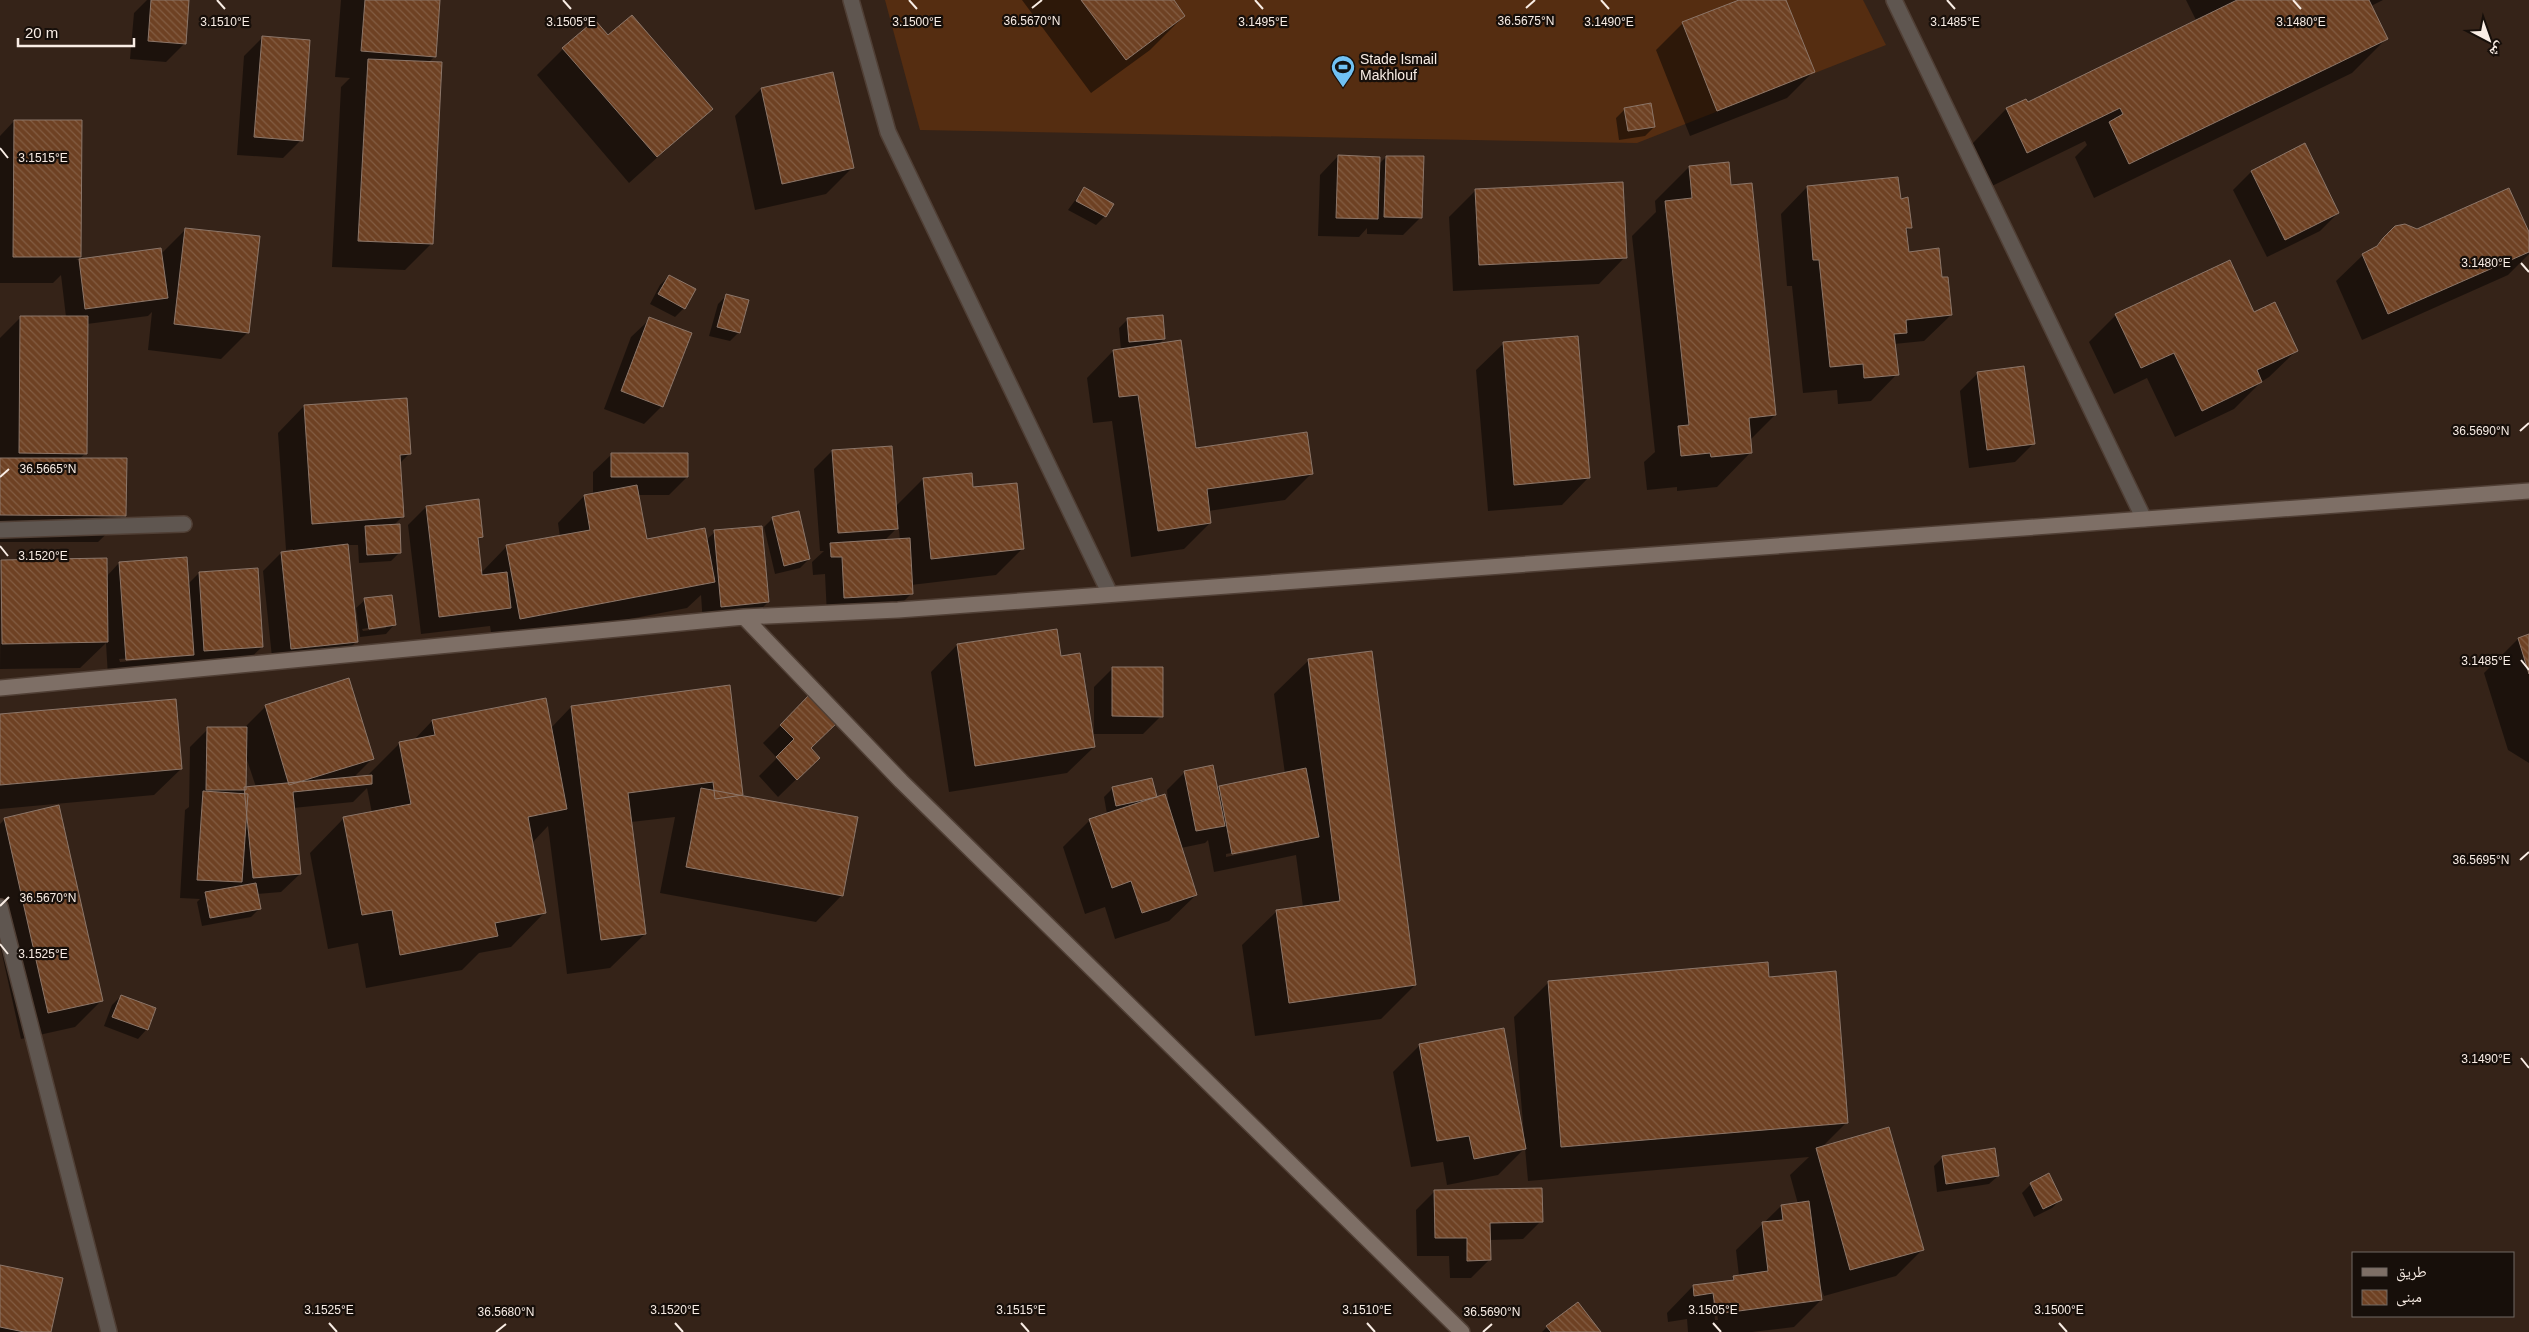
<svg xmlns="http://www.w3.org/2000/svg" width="2529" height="1332" viewBox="0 0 2529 1332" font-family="Helvetica,'Noto Naskh Arabic',sans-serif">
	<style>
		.pitch { fill: #552d11 }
		.shadow { fill: #0007; fill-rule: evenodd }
		.building { fill: url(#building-back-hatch); stroke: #8c7669 }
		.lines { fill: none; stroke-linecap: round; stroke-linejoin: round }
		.street-casing { stroke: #503f35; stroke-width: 18 }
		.secondary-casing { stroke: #503f35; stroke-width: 18 }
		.street { stroke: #5f5650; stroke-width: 15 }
		.secondary { stroke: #7e6f66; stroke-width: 15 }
		.ticks { fill: none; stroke: #f9ede5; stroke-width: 2 }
		.labels { text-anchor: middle; stroke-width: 4.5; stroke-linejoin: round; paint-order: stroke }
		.poi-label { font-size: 14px; fill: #f9ede5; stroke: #170f0a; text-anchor: start }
		.ticks-label { font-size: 12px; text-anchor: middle; fill: #f9ede5; stroke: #170f0a; stroke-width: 4.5; stroke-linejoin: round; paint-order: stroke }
	</style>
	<defs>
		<pattern id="building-back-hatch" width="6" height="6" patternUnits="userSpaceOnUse" patternTransform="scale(1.25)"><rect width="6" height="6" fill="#6e4123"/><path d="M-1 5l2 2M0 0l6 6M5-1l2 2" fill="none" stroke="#835d43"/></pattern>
	</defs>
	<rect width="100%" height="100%" fill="#352318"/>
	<path class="pitch" d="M885,0h978l23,45 -249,98 -717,-13z"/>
	<path class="shadow" d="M147,0h41l-4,44 -18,18 -36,-3 4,-46z
		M341,0h98l-4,56 -7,7 4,180 -27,27 -73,-3 9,-180 9,-9 -15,-1z
		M1022,0h150l12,16 -34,34 -59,43z
		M1742,0h43l28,72 -26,26 -97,38 -34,-86 27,-27z
		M2186,0h197l-12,6 15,33 -34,34 -258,125 -19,-41 12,-12 -2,-4 -93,45 -20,-42 34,-35 19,-9 2,4 170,-82z
		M608,36l103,73 -82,74 -92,-108 26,-26z
		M262,38l39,102 -18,18 -46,-3 7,-99z
		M761,89l91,79 -26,26 -71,16 -20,-94z
		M1625,109l29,18 -9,9 -26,4 -3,-22z
		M14,121l66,136 -4,3 84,-11 1,5 25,-25 62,103 -27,27 -73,-9 4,-38 -4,4 -61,8 -1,129 -7,6 46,57 -27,26h-98v-204l21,-21h45l-5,-42 -8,8h-53v-147z
		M1338,156l40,9 8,-8 35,60 -18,18 -36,-1v-6l-8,9 -41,-1 2,-61z
		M1689,167l41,20 45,228 -25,25 1,12 -34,35 -40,4v-4l-30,3 -3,-28 11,-10 -23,-216 24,-24 -1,-11z
		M2251,172l87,41 -18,18 -53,26 -34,-67z
		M1807,187l93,13 10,27 -5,5 3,21 33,26 10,36 -27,26 -30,3 3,30 -26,27 -33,3 -1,-14 -34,3 -11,-107h-5l-6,-72z
		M1084,188l21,28 -9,9 -28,-15z
		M1476,190l149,67 -26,27 -146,7 -4,-74z
		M2417,231l112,4v19l-21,21 -146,65 -26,-59 27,-26 8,-4 13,-13z
		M2229,261l25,52 42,38 -27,26 -8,5 -27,27 -59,28 -28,-59 -33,16 -25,-52 27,-27z
		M669,276l25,14 -10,18 -9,9 -25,-13 10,-19z
		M727,295l12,37 -9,9 -21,-5 9,-32z
		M650,319l12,87 -18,18 -40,-15 27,-72z
		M1128,319l36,20 -6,6 37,104 116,25 -26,26 -77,11 2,12 -26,26 -53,8 -19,-136 -19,2 -6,-45 26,-27 8,-1 -2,-22z
		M1577,337l11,141 -26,27 -74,6 -12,-141 27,-26z
		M1978,373l55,71 -18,18 -46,6 -9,-77z
		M304,406l105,48 -10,10 3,53 -8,8 6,27 -9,9 -32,2 -1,-18h-11l10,96 -18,18 -66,8 -10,-96 18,-18 12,-1v-3l-7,1 -8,-117z
		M832,451l63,56 28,-28 49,10 50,60 -26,26 -85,10v9l-18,18 -66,4 -2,-42 -12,1 -1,-13 12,-11h-4l-6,-82zM896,520h2l2,20 -16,1 12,-12z
		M612,454l75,23 -18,18h-31l8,45h60l9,-8 53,70 -18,18 -47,4 -2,-29 -14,13 -194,37 -3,-19 -69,8 -13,-109 18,-18 56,30 -5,4 4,32 26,-27 53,-9 -2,-14 26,-27 9,-1v-23z
		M773,518l36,41 -9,9 -25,6 -11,-47z
		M1,561l105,16 13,-14 69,21 11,-11 63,74 -19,18 -57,4v-8l-11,11 -67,5 -2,-34 -26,25 -80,1zM175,655v2l-55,5 -1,-3z
		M365,600l29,25 -8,9 -26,3 -4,-29zM386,625v3l-23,3 -1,-2z
		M2529,635v128l-21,-13 -24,-77 34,-34z
		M957,645l103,12 34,90 -27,26 -118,19 -18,-120z
		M1309,660l106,325 -34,34 -126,17 -13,-91 35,-34 26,-4 -7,-52 -82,17 -6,-32 -3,3 -24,5 15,47 -27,26 -54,18 -10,-32 -20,7 -22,-67 27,-27 17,-6 -3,-17 8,-8 39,-9 5,19 13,13 -2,-22 18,-18 32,18 3,-3 65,-13 -11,-80zM1294,841v2l-68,14v-3z
		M1112,669l49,47 -18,18h-49v-47z
		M811,695l-2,53 9,10 -40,39 -19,-21 18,-18 -14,-15z
		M266,706l106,53 -19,19 14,-2 33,-33 13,-2 19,-20 119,7 20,-21 171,87 -2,2 102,99 -26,27 -156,-29 15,-76 -44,5 14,112 -35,34 -43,6 -19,-148 -16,17 13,69 -34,35 -32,6 -17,17 -96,18 -8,-45 -30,6 -18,-96 34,-35 28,-5 -5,-25 -14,14 -60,6 7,66 -19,18 -24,2 3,14 -9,9 -49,9 -5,-24 3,-3 -20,-1 5,-88 4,-3 1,-60 18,-18h35zM246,757l10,30 -11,1z
		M0,715l181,54 -27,26 -154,14z
		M5,819l97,181 -27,27 -54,12 -21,-94v-121z
		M1768,978l79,144 -25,25 100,103 -26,26 -72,20 -5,-13 2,17 -27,27 -42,5h-64l-1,-13 -19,3 -1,-9 26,-27 36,-4 5,-5 5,-1 -3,-26 45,-44 17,-2 -8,-29 19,-18 -281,24 -3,-33 -27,27 -51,10 -4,-23 -32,5 -18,-95 27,-27 104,90 -10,-118 35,-35zM1713,1301h2l3,19h-3z
		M121,996l33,13 -8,21 -8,9 -34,-13 8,-21z
		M1943,1157l55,19 -9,8 -52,8 -3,-26z
		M2049,1175l12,24 -9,9 -18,9 -12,-24 8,-8z
		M1434,1192l107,29 -18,18 -34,1 1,19 -19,19h-21l-1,-22h-32l-1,-46z
		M0,1266l50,66h-50z
		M1547,1327l53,5h-58z"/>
	<path class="building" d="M151,0h38l-3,44 -38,-3z
		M365,0h75l-4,57 -75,-6z
		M1081,0h93l11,16 -59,44z
		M1739,0h47l29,72 -98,39 -35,-89z
		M2237,0h132l19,39 -259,125 -20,-42 14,-8 -3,-6 -93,45 -21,-45 20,-9 2,3z
		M632,15l81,94 -56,48 -95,-109 33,-28 13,15z
		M262,36l48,4 -7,101 -49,-4z
		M368,59l74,3 -9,182 -75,-3z
		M833,72l21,96 -72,16 -21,-96z
		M1651,103l4,24 -27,4 -4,-23z
		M14,120h68l-1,137h-68z
		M2305,143l34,70 -54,27 -34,-69z
		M1338,155l42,2 -2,62 -42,-1z
		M1386,156h38l-2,62 -38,-1z
		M1729,162l2,23 21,-2 24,232 -27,3 3,35 -41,4 -1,-4 -29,3 -3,-30 11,-1 -24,-224 27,-3 -3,-32z
		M1898,177l3,22 7,-2 4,31h-6l3,24 30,-4 3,29h6l4,38 -46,5 1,13 -13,1 5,41 -35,3 -1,-14 -33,3 -11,-107h-6l-6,-74z
		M1623,182l4,76 -148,7 -4,-76z
		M1084,187l30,17 -8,13 -30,-16z
		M2509,188l20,44v20l-141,62 -26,-60 15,-8 6,-8 12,-12 10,-2 12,5z
		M185,228l75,8 -11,97 -75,-9z
		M161,248l7,50 -83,11 -6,-50z
		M2230,260l24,52 21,-10 23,49 -41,19 5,12 -60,29 -28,-58 -33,15 -26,-54z
		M669,275l27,14 -11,20 -27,-15z
		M726,294l23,6 -9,33 -23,-6z
		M1163,315l2,24 -36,3 -2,-24z
		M20,316h68l-1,138 -68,-1z
		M649,317l43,16 -29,74 -42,-16z
		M1578,336l12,142 -76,7 -11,-143z
		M1181,340l15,108 111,-16 6,42 -106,15 4,34 -53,8 -20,-136 -19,2 -6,-47z
		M2024,366l11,78 -48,6 -10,-78z
		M407,398l4,56 -11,1 4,62 -92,7 -8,-119z
		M892,446l6,83 -60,4 -6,-83z
		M611,453h77v24h-77z
		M0,458h127l-1,58 -126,-1z
		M972,473l1,14 44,-4 7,66 -93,10 -8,-81z
		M637,485l10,54 58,-11 10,54 -195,37 -14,-74 84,-15 -6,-35z
		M479,499l4,38 -5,1 4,37 25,-3 4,36 -72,9 -13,-111z
		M799,511l11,48 -26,7 -12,-49z
		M400,524l1,29 -34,2 -2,-29z
		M762,526l7,76 -48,5 -7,-77z
		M910,538l3,56 -69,4 -2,-41h-11l-1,-14z
		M348,544l10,98 -67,7 -10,-97z
		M187,557l7,98 -68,5 -7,-98z
		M107,558l1,84 -106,2 -1,-84z
		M258,568l5,79 -59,4 -5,-79z
		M392,595l4,30 -27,4 -5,-31z
		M1057,629l4,27 19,-3 15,94 -120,19 -18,-122z
		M2529,634v40l-11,-36z
		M1372,651l44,334 -127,18 -13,-93 64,-9 -32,-242z
		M1112,667h51v50l-51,-1z
		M349,678l25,81 -85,26 -24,-80z
		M730,685l13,110 -28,4 -2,-17 -85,11 18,141 -45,6 -30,-234z
		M811,693l28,28 -28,27 9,10 -23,22 -21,-23 18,-18 -14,-14z
		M546,698l21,111 -39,8 18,96 -51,10 3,13 -98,19 -8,-45 -30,5 -19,-98 68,-13 -12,-62 36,-7 -3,-15z
		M176,699l6,70 -182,16v-71z
		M207,727h40l-1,63h-40z
		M1213,765l12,61 -29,5 -12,-60z
		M1306,768l13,69 -87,17 -13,-68z
		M372,775v9l-79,8 8,82 -48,4 -9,-91z
		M1152,778l5,19 -41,9 -4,-19z
		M701,788l157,29 -15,79 -157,-29z
		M203,791l45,3 -6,88 -45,-2z
		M1165,794l32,101 -55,18 -11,-32 -19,7 -23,-69z
		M59,805l44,196 -55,12 -44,-195z
		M256,883l5,26 -51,9 -5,-26z
		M1768,962l1,15 67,-6 12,152 -287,24 -13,-166z
		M121,995l35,13 -8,22 -36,-13z
		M1504,1028l22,121 -52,10 -5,-23 -32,5 -18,-97z
		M1889,1127l35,123 -74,20 -34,-122z
		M1995,1148l4,28 -53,8 -4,-28z
		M2049,1173l13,27 -19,9 -13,-26z
		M1542,1188l1,34 -53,1 1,37 -24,1v-23h-32l-1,-48z
		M1809,1201l13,99 -106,14 -3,-21 -19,3 -1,-11 41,-5 -1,-4 35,-5 -6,-49 21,-2 -2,-15z
		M0,1265l63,13 -12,54h-27l-24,-5z
		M1578,1302l23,30h-50l-5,-6z"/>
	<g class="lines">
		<g class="street-casing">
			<path id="street" d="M851,0l37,132 222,462
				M1894,0l250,519
				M0,530l184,-6
				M0,907l109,425"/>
		</g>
		<g class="secondary-casing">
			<path id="secondary" d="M744,617l157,164 561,551
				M0,688l744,-71 154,-7 1631,-119"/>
		</g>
		<use href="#street" class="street"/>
		<use href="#secondary" class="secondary"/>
	</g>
	<path class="ticks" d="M217,0l8,9M563,0l8,9M909,0l8,9M1255,0l8,9M1601,0l8,9M1947,0l8,9M2293,0l8,9M1032,8l10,-8M1526,8l9,-8M0,148l8,10M2521,263l8,9M2520,431l9,-8M0,477l9,-8M0,546l8,10M2521,660l8,10M2520,860l9,-8M0,906l9,-9M0,944l8,10M2521,1058l8,10M329,1323l8,9M675,1323l8,9M1021,1323l8,9M1367,1323l8,9M1713,1323l8,9M2059,1323l8,9M496,1332l10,-8M1483,1332l9,-8"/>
	<defs>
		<g id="stadium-pin" transform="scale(1.25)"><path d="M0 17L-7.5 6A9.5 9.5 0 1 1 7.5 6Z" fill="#70c1f4" stroke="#170f0a"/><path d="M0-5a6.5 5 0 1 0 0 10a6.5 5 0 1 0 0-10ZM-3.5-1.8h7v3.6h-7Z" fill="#111"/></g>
	</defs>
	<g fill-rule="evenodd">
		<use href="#stadium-pin" x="1343" y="67"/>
	</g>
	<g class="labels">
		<g class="poi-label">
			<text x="1360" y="64">Stade Ismail<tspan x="1360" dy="16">Makhlouf</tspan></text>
		</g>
	</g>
	<g class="ticks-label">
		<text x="1032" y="25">36.5670°N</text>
		<text x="1526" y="25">36.5675°N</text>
		<text x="225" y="26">3.1510°E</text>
		<text x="571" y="26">3.1505°E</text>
		<text x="917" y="26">3.1500°E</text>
		<text x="1263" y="26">3.1495°E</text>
		<text x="1609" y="26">3.1490°E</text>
		<text x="1955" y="26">3.1485°E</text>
		<text x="2301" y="26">3.1480°E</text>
		<text x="43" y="162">3.1515°E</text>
		<text x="2486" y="267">3.1480°E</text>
		<text x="2481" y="435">36.5690°N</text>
		<text x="48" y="473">36.5665°N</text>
		<text x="43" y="560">3.1520°E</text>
		<text x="2486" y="665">3.1485°E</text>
		<text x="2481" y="864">36.5695°N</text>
		<text x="48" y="902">36.5670°N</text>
		<text x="43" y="958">3.1525°E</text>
		<text x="2486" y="1063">3.1490°E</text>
		<text x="329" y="1314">3.1525°E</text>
		<text x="675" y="1314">3.1520°E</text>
		<text x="1021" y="1314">3.1515°E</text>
		<text x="1367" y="1314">3.1510°E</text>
		<text x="1713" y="1314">3.1505°E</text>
		<text x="2059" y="1314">3.1500°E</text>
		<text x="506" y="1316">36.5680°N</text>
		<text x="1492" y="1316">36.5690°N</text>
	</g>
	<rect x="2352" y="1252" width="162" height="65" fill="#170f0a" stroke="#716862"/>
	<rect x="2362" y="1268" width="25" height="8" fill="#7e6f66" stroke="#716862"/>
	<text x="2396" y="1277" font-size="15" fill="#f9ede5">طريق</text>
	<rect x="2362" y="1290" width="25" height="15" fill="url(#building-back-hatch)" stroke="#716862"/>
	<text x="2396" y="1302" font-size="15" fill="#f9ede5">مبنى</text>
	<g transform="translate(2489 40) rotate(139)" stroke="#170f0a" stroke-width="4" paint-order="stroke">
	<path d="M0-4L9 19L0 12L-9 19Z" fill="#f9ede5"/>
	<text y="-8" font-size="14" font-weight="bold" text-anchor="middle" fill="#f9ede5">ش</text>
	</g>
	<path d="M18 38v8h116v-8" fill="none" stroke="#f9ede5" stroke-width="2.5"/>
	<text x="25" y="38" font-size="15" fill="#f9ede5" stroke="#170f0a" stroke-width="4" paint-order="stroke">20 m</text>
</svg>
